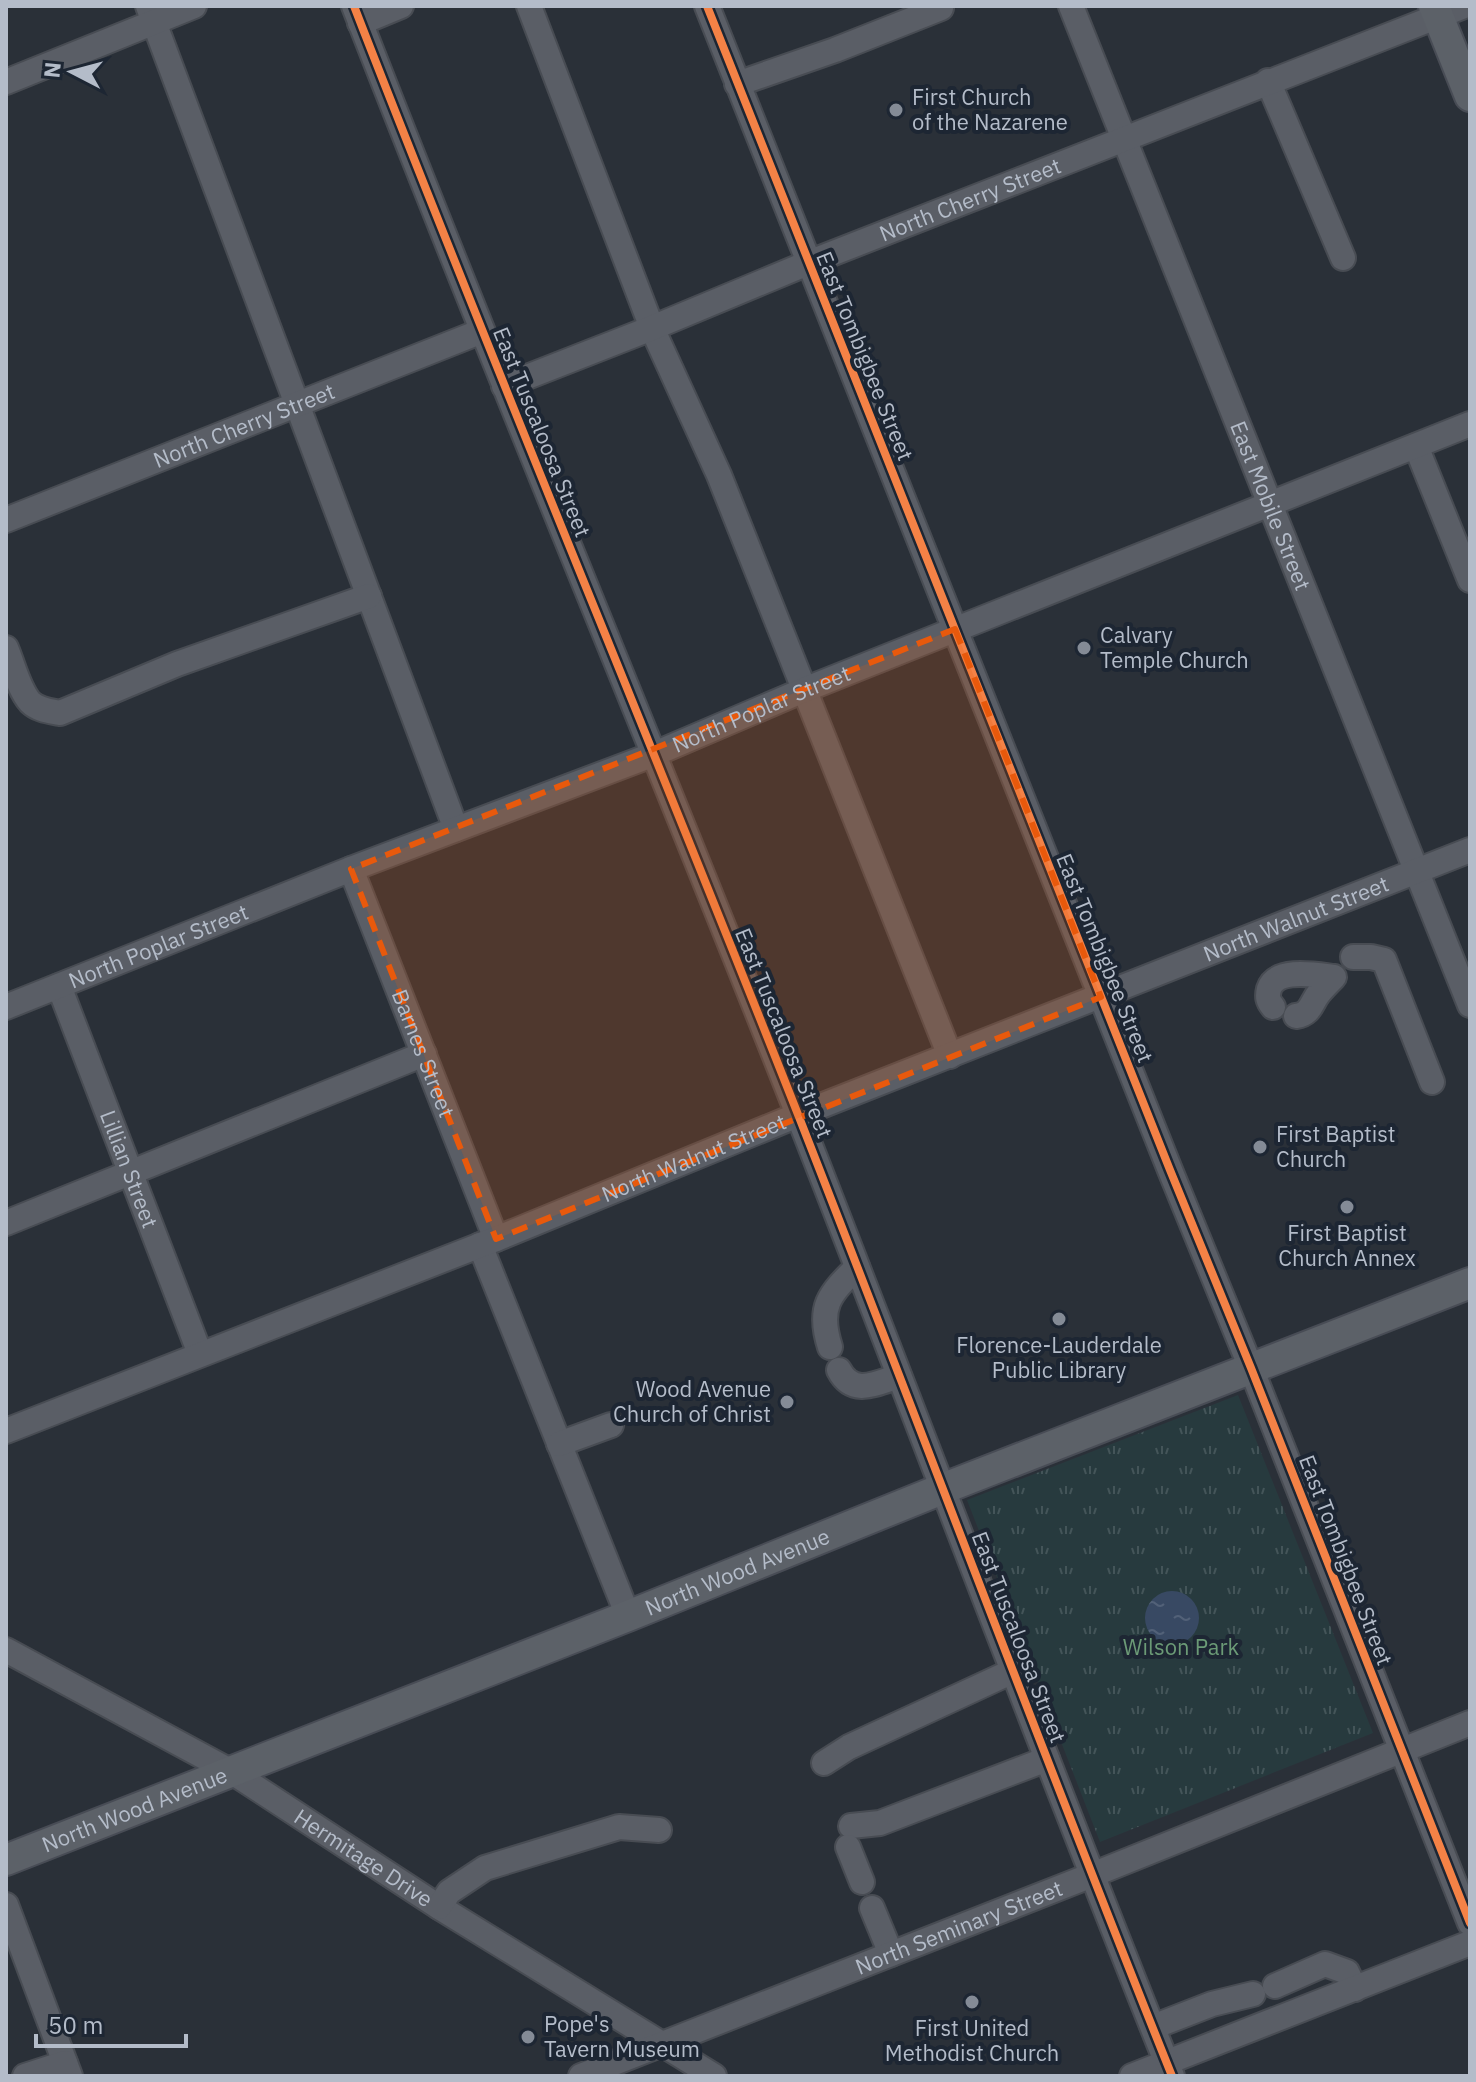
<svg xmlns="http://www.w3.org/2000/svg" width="1476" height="2082" viewBox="0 0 1476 2082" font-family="'IBM Plex Sans',sans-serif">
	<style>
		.park { fill: url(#park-tufts) }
		.water { fill: url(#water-ripples) }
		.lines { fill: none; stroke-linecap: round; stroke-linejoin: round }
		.minor-casing { stroke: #484c53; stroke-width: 28 }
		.major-casing { stroke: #484c55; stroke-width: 34 }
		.minor { stroke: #5a5e66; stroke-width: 24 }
		.major { stroke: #5c6168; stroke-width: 30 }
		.cycleway-casing { stroke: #1d2633; stroke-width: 13 }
		.cycleway { stroke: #f48246; stroke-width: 8 }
		.marked { fill: #e8590c; fill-opacity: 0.2; stroke: #e8590c; stroke-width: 6; stroke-dasharray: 16 10; stroke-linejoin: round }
		.poi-dot { fill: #848b96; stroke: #1d2633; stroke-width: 3 }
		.labels { text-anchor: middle; stroke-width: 8; stroke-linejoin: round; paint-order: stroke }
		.poi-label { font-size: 22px; fill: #b4bcc9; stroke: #1d2633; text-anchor: start }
		.street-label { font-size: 22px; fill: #b4bcc9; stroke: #1d2633 }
		.park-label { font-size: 22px; fill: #6b9a76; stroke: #1d2633 }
	</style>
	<defs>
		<pattern id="park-tufts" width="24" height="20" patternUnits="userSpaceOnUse" patternTransform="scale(2)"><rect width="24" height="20" fill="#273a3e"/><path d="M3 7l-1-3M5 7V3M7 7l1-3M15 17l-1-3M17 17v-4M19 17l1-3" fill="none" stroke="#445559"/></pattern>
		<pattern id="water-ripples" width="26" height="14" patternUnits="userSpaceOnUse" patternTransform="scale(2)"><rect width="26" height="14" fill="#384963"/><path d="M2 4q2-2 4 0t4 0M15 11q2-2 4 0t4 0" fill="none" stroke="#526178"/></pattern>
	</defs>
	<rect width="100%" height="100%" fill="#2a3038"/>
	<path class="park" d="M1238,1395l135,338 -273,109 -133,-342z"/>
	<path class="water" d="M1145 1618a27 27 0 1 1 54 0a27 27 0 1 1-54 0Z"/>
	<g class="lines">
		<g class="minor-casing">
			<g id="minor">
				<path d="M148,6l308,823"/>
				<path d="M354,6c144,372 299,740 445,1111 125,319 245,641 373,959"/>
				<path d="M529,6l123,322 67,147 231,581"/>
				<path d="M707,6l463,1164 81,198 219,555"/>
				<path id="s1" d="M1071,6l399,999"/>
				<path d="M360,23l41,-17"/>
				<path d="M1268,81l75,177"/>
				<path d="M6,82l188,-76"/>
				<path d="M737,84l98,-34 106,-42"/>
				<path id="s2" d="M504,386l148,-58 156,-65 656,-257"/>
				<path d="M1416,446l54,134"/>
				<path id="s3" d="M6,520l476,-189"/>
				<path d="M6,648c7,16 12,40 24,54 8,8 20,9 30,11l117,-49 192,-68"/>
				<path id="s4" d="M351,869l145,370"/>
				<path d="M1353,957h18l13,3 48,122"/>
				<path id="s5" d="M59,986l141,368"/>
				<path id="s6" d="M6,1007l345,-138 301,-114 152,-65 666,-266"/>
				<path d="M1273,1007c-5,-6 -6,-10 -4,-18 7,-22 48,-14 65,-12 -5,5 -10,10 -15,16 -8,10 -8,21 -23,23"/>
				<path d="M6,1223l418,-169"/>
				<path d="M480,1245l148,371"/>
				<path d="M830,1347c-13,-41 0,-53 27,-80"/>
				<path d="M839,1370c14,27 38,13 60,6"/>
				<path id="s7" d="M6,1431l490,-192 302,-124 672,-265"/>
				<path d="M559,1444l52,-19"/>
				<path id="s8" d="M6,1650l226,122 207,135 275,169"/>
				<path d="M824,1763l25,-16 164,-76"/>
				<path d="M851,1826l29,-3 167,-64"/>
				<path d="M848,1847l14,35"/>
				<path d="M6,1905l64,171"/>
				<path d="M439,1907l10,-15 36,-24 134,-41 40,3"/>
				<path d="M872,1908l19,46"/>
				<path d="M1275,1986l50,-22 22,8 8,17"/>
				<path d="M1153,2027l59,-23 41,-10"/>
				<path d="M25,2076l40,-13"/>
				<path id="s9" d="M581,2076l511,-201 378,-152"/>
				<path d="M1132,2076l338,-133"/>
			</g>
		</g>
		<g class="major-casing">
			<g id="major">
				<path d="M1434,6l36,90"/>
				<path id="s10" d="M6,1860l622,-244 314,-127 528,-206"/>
			</g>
		</g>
		<use href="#minor" class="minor"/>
		<use href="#major" class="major"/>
		<g class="cycleway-casing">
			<path id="cycleway" d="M354,6c144,372 299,740 445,1111 125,319 245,641 373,959
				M707,6l463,1164 81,198 219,555"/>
		</g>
		<use href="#cycleway" class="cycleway"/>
	</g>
	<path class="marked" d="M955,629l146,368 -605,242 -145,-370z"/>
	<g class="poi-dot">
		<circle cx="896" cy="110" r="8"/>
		<circle cx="1084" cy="648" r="8"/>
		<circle cx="1260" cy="1147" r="8"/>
		<circle cx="1347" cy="1207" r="8"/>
		<circle cx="1059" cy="1319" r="8"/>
		<circle cx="787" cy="1402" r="8"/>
		<circle cx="972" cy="2002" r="8"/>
		<circle cx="528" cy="2037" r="8"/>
	</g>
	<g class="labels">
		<g class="poi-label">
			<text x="912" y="105">First Church<tspan x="912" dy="25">of the Nazarene</tspan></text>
			<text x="1100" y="643">Calvary<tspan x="1100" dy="25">Temple Church</tspan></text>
			<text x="1276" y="1142">First Baptist<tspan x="1276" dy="25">Church</tspan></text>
			<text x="1347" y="1241" text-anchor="middle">First Baptist<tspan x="1347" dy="25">Church Annex</tspan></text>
			<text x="1059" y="1353" text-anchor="middle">Florence-Lauderdale<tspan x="1059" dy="25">Public Library</tspan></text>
			<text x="771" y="1397" text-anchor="end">Wood Avenue<tspan x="771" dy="25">Church of Christ</tspan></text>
			<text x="544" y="2032">Pope's<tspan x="544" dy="25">Tavern Museum</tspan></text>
			<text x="972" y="2036" text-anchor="middle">First United<tspan x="972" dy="25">Methodist Church</tspan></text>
		</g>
		<g class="street-label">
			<text dy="8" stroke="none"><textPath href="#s2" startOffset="502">North Cherry Street</textPath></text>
			<text transform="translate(865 356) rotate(68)" y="8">East Tombigbee Street</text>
			<text dy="8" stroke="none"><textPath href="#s3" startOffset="256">North Cherry Street</textPath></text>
			<text transform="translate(542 432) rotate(68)" y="8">East Tuscaloosa Street</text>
			<text dy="8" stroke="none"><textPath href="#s1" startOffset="538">East Mobile Street</textPath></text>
			<text dy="8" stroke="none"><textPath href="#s6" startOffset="812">North Poplar Street</textPath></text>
			<text dy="8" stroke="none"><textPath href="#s7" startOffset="1388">North Walnut Street</textPath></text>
			<text dy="8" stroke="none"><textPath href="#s6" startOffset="164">North Poplar Street</textPath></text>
			<text transform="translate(1105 958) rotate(68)" y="8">East Tombigbee Street</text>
			<text transform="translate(784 1033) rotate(68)" y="8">East Tuscaloosa Street</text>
			<text dy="8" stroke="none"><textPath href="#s4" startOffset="198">Barnes Street</textPath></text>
			<text dy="8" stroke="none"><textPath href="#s7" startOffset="740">North Walnut Street</textPath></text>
			<text dy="8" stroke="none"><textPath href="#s5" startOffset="196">Lillian Street</textPath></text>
			<text transform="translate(1346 1560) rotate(69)" y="8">East Tombigbee Street</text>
			<text dy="8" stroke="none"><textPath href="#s10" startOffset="786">North Wood Avenue</textPath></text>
			<text transform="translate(1019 1637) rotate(69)" y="8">East Tuscaloosa Street</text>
			<text dy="8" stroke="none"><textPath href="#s10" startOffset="138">North Wood Avenue</textPath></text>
			<text dy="8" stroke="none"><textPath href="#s8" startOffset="414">Hermitage Drive</textPath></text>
			<text dy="8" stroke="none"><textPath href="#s9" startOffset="406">North Seminary Street</textPath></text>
		</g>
		<g class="park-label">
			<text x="1181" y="1655">Wilson Park</text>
		</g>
	</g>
	<rect width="1476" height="2082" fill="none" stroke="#b4bcc9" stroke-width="16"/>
	<g transform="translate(72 72) rotate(276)" stroke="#1d2633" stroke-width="6" paint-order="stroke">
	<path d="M0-6L14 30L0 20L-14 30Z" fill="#b4bcc9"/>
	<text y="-12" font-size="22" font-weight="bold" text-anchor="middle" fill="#b4bcc9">N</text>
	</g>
	<path d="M36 2034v12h150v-12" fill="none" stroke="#b4bcc9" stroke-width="4"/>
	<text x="48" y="2034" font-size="24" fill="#b4bcc9" stroke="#1d2633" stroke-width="6" paint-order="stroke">50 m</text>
</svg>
